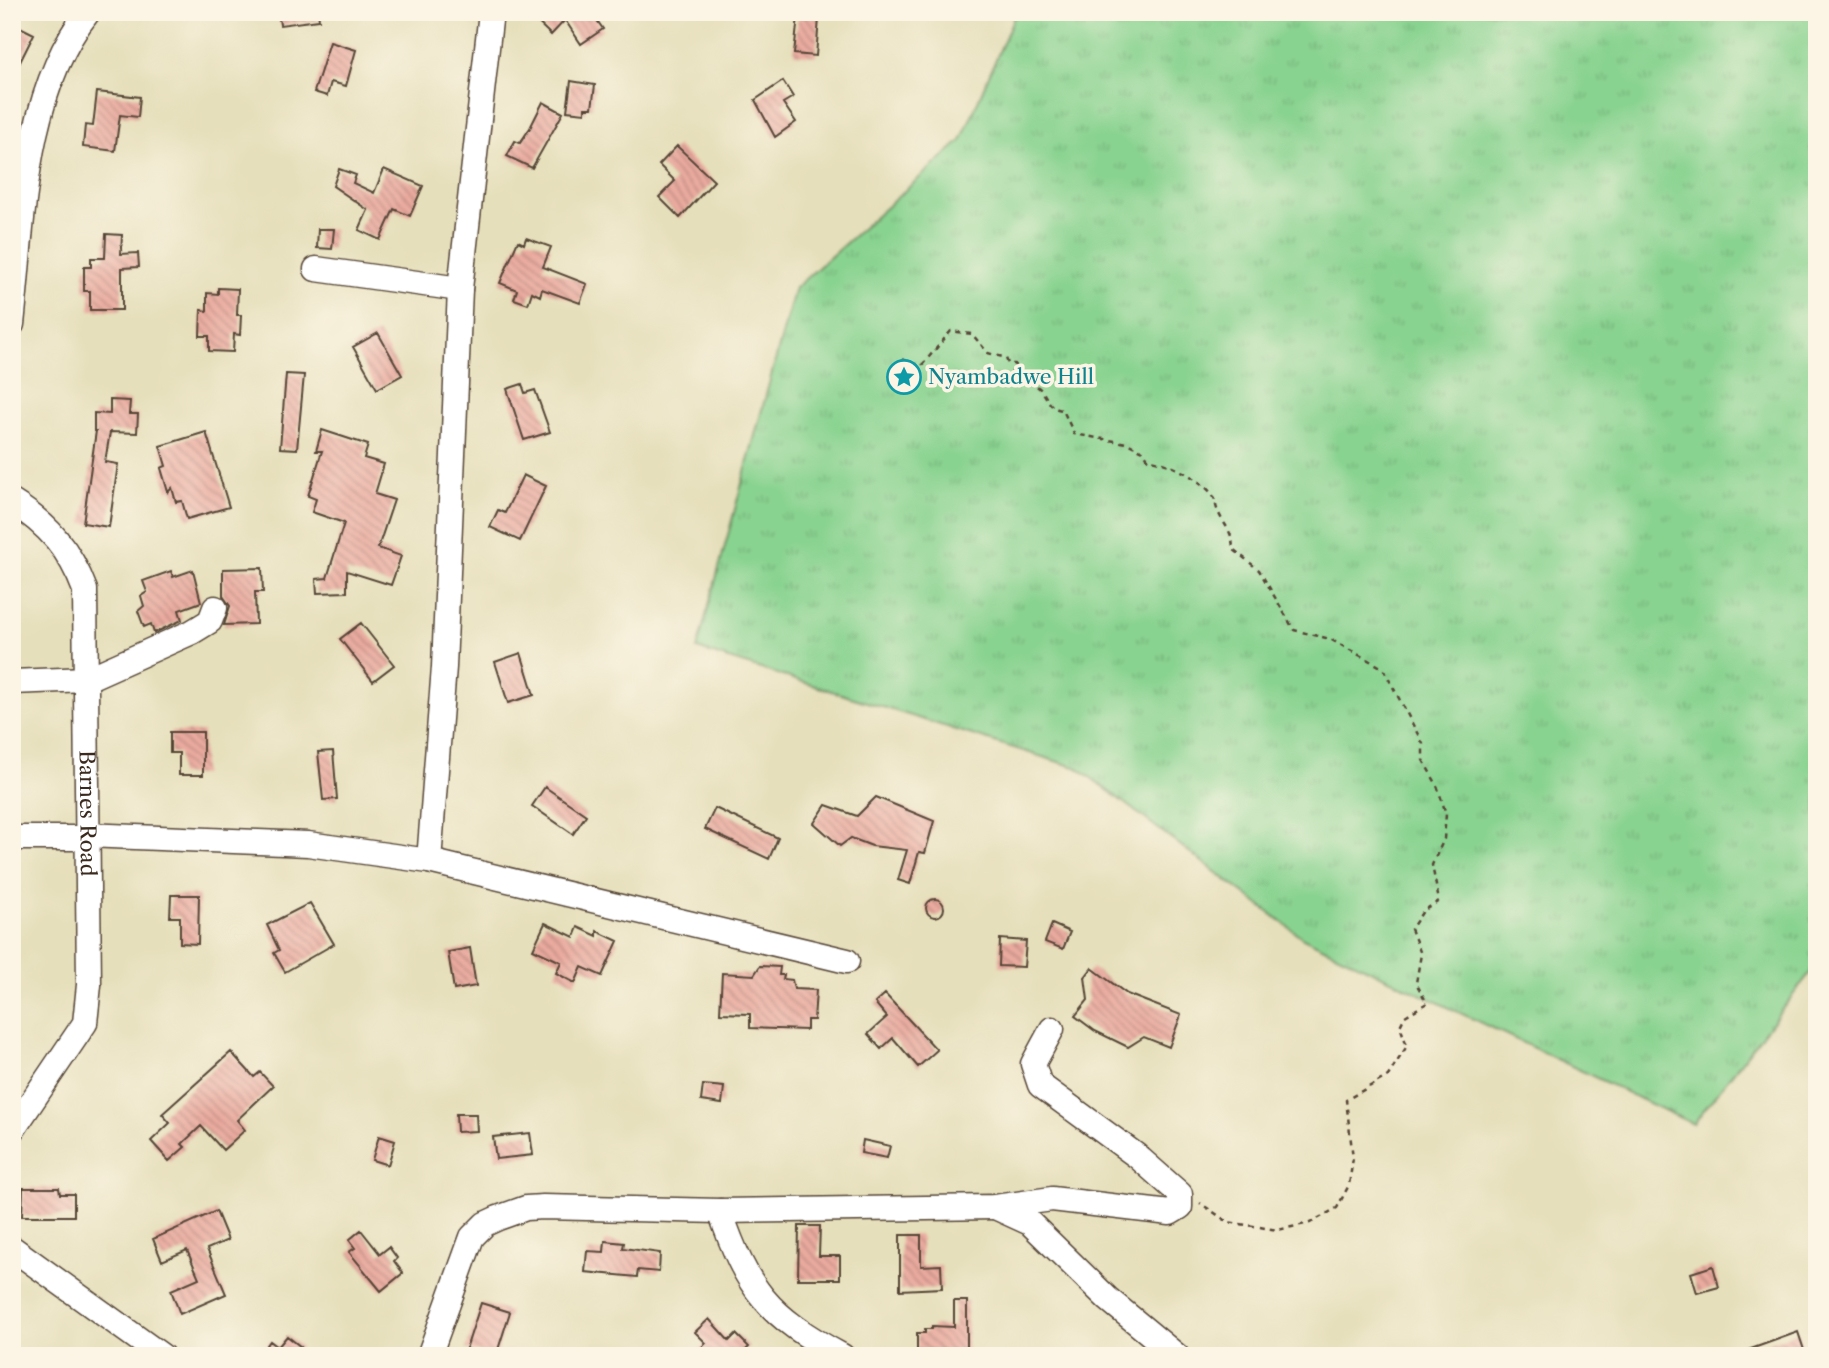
<svg xmlns="http://www.w3.org/2000/svg" width="1829" height="1368" viewBox="0 0 1829 1368" font-family="'Libre Caslon Text',serif">
	<style>
		.grass { fill: url(#grass-tufts); stroke: #627e57; stroke-width: 2 }
		.building { fill: url(#building-back-hatch) }
		.lines { fill: none; stroke-linecap: round; stroke-linejoin: round }
		.minor-casing { stroke: #554536; stroke-width: 27 }
		.path { stroke: #554536; stroke-width: 2.5; stroke-dasharray: 5 5; stroke-linecap: butt }
		.minor { stroke: #fff; stroke-width: 24 }
		.labels { text-anchor: middle; stroke-width: 7; stroke-linejoin: round; paint-order: stroke }
		.culture-label { font-size: 21px; fill: #0d838f; stroke: #fcf5e5; text-anchor: start }
		.street-label { font-size: 21px; fill: #3b2a1e; stroke: #fcf5e5 }
	</style>
	<defs>
		<pattern id="grass-tufts" width="24" height="20" patternUnits="userSpaceOnUse" patternTransform="scale(1.75)"><rect width="24" height="20" fill="#89d390"/><path d="M3 7l-1-3M5 7V3M7 7l1-3M15 17l-1-3M17 17v-4M19 17l1-3" fill="none" stroke="#77b57c"/></pattern>
		<pattern id="building-back-hatch" width="6" height="6" patternUnits="userSpaceOnUse" patternTransform="scale(1.75)"><rect width="6" height="6" fill="#eaaa9f"/><path d="M-1 5l2 2M0 0l6 6M5-1l2 2" fill="none" stroke="#bf8b81"/></pattern>
	</defs>
	<rect width="100%" height="100%" fill="#fcf5e5"/>
	<filter id="ink" filterUnits="userSpaceOnUse"><feTurbulence type="fractalNoise" baseFrequency=".0143" numOctaves="2"/><feDisplacementMap in="SourceGraphic" scale="14" xChannelSelector="R" yChannelSelector="G"/><feConvolveMatrix kernelMatrix="1 2 1 2 8 2 1 2 1" color-interpolation-filters="sRGB"/></filter>
	<filter id="wash" filterUnits="userSpaceOnUse"><feTurbulence type="fractalNoise" baseFrequency=".00686" numOctaves="4" result="noise"/><feDisplacementMap in="SourceGraphic" scale="28" xChannelSelector="R" yChannelSelector="G"/><feGaussianBlur stdDeviation="1.57" result="paint"/><feColorMatrix in="noise" values="0 0 0 0 0 0 0 0 0 0 0 0 0 0 0 0 0 1.4 0 .05"/><feComposite in="paint" operator="in"/></filter>
	<g filter="url(#wash)">
		<rect width="100%" height="100%" fill="#e6dfbb"/>
		<path class="grass" d="M1016,12h801v952l-124,160 -390,-186 -225,-170 -381,-119 98,-361 166,-147z"/>
		<g id="blocks">
			<path class="building" d="M278,12h40l1,8 -39,5z
				M527,12h64l12,17 -22,15 -16,-24 -14,15z
				M798,16l21,2 -3,38 -22,-2z
				M12,23l22,11 -22,44z
				M330,42l26,8 -10,36 -15,-4 -4,14 -13,-4z
				M571,81l24,4 -3,23h-7v5l-18,-2z
				M783,81l10,16 -10,6 13,19 -21,15 -20,-37z
				M97,92l43,5 -2,20 -18,-2 -5,36 -32,-4 2,-22 8,1z
				M543,102l20,11 -31,55 -25,-12 8,-15 5,2 10,-15z
				M677,146l37,35 -34,37 -21,-21 16,-16 -16,-16z
				M339,169l17,6 -3,8 21,10 10,-24 39,17 -13,30 -16,-7 -14,31 -21,-10 9,-20 -35,-24z
				M318,229h16l-2,20 -15,-1z
				M106,234l16,1 -1,19 17,-1 1,14 -17,1v42h-32v-19h-6v-24h7v-9h14z
				M526,238l25,9 -8,20 44,17 -7,19 -38,-14 -2,7 -8,-4 -4,12 -14,-5 3,-9 -17,-7 18,-42 6,3z
				M218,288l20,1 -1,26h4l-1,20 -6,-1 -1,18 -24,-1v-15h-9l1,-26 6,1v-18l11,1z
				M378,333l24,42 -25,14 -24,-42z
				M286,374l18,1 -7,74 -17,-1z
				M522,384l3,9 10,-3 15,42 -26,8 -17,-51z
				M110,400l20,1 -1,13h9l-1,19 -27,-1 -5,30 13,2 -9,63 -26,-4 13,-92h-2v-18l16,1z
				M322,430l46,15 -4,13 20,6 -9,30 19,6 -16,48 23,8 -10,29 -44,-14v21l-30,1 -1,-14 11,-1 17,-55 -32,-11 4,-13 -8,-3 14,-45h-6z
				M206,432l23,75 -42,12 -5,-18 -6,1 -4,-14 -4,4 -7,-24 5,-2 -6,-20z
				M523,475l23,11 -26,55 -30,-14 8,-17 7,3z
				M262,568l1,24h-8l1,32 -32,1 6,-19 -7,-10v-27z
				M193,570l8,32 -22,8 3,10 -28,13 -3,-9 -7,3 -6,-16 6,-5 -3,-10 6,-4 -4,-11 28,-10 2,6z
				M361,623l33,42 -21,16 -33,-42z
				M521,653l13,42 -26,8 -13,-41z
				M170,732h33v43h-24v-22h-9z
				M333,751l4,48 -14,1 -5,-48z
				M545,787l41,28 -13,19 -41,-28z
				M876,797l58,24 -9,32 -6,-1 -9,32 -12,-4 9,-30 -35,-4 -21,-8 -11,8 -26,-23 12,-18 31,11z
				M715,808l63,30 -9,21 -64,-30z
				M171,895h28l-1,49 -18,-1v-26h-10z
				M926 908a9 9 0 1 1 18 0a9 9 0 1 1-18 0Z
				M310,903l24,41 -49,28 -11,-19 5,-3 -12,-25z
				M545,923l29,14 4,-10 19,9v-5l21,10 -16,35 -20,-9 -7,16 -19,-10 5,-11 -28,-13z
				M1052,924l18,8 -7,17 -18,-7z
				M1000,939l26,2 -2,26 -25,-1z
				M470,948l6,38 -22,4 -6,-38z
				M760,966l20,1 -1,8h5l-1,4 9,1 2,9 22,1 -2,30h-7v10l-57,-2v-14l-30,-1 2,-40 32,2z
				M1092,968l35,26 54,21 -12,32 -25,-10 -16,10 -33,-16 -20,-15 13,-16 -3,-23z
				M885,994l52,56 -19,17 -25,-29 -12,11 -13,-15 19,-17 -12,-14z
				M231,1052l23,25 6,-5 13,14 -36,34 8,10 -22,20 -22,-24 -19,18 3,3 -16,14 -18,-20 19,-18 -8,-9z
				M703,1085l21,2 -2,17 -21,-3z
				M456,1114h20l1,17 -20,1z
				M530,1133l3,22 -37,4 -3,-22z
				M379,1136l16,5 -7,24 -16,-5z
				M863,1140l27,6 -3,12 -26,-5z
				M23,1188h36l1,6h14v22h-52z
				M216,1211l12,29 -21,9 19,45 -46,20 -9,-24 28,-12 -12,-28 -25,11 -9,-22z
				M799,1226h21l-1,30h21v23h-42z
				M361,1230l19,24 9,-7 8,11 -3,3 9,12 -22,18 -32,-39 6,-4 -6,-8z
				M900,1235h21v31l20,-1 1,23 -42,2z
				M605,1241l19,2 -1,5 37,5 -1,19 -21,-2 -1,7 -52,-5 2,-21 17,1z
				M1713,1266l6,21 -22,6 -6,-20z
				M954,1301h13v55h-45v-4h-5v-19h8v-4h7v-3l22,1z
				M481,1303l29,9 -14,44 -30,-7z
				M709,1319l20,22 7,-7 13,13 -9,9h-47l13,-13 -11,-11z
				M1798,1332l8,24h-69v-2z
				M287,1336l14,11 -7,9h-35l11,-15 8,6z"/>
		</g>
	</g>
	<g filter="url(#ink)">
		<use href="#blocks" fill-opacity="0" stroke="#554536" stroke-width="2"/>
		<g class="lines">
			<g class="minor-casing">
				<g id="minor">
					<path d="M316,269l144,20"/>
					<path d="M12,324c11,-100 11,-230 76,-312"/>
					<path id="s1" d="M12,502c37,23 58,48 73,88l4,395 -4,38 -73,108"/>
					<path d="M12,682l75,-3 105,-47 18,-11 5,-13"/>
					<path d="M86,835l222,9 121,17 418,100"/>
					<path d="M12,838h73"/>
					<path d="M429,861l15,-194 16,-378 31,-277"/>
					<path d="M995,1207l35,16 78,76 69,57"/>
					<path d="M720,1211c27,79 48,105 122,145"/>
					<path d="M12,1248l150,108"/>
					<path d="M429,1356l43,-119 13,-13 13,-6 28,-10 17,-1 177,4 275,-4 57,-8 118,14 10,-6v-13l-43,-38 -97,-71 -7,-21 19,-35"/>
				</g>
			</g>
			<path class="path" d="M903,359l8,5h12l28,-33 21,3 16,19 18,5 2,6h7l-3,8c9,5 18,9 26,15 10,8 9,22 25,23l11,24 53,9 16,8 6,9c20,2 50,18 63,34 4,5 3,10 5,15 7,18 15,19 16,40l26,21 35,60 36,9 53,29 40,76v16l14,25 9,29 -2,25 -12,26 7,36 -16,10 -12,18 10,25 -5,29 11,20 -22,13 -5,10 7,20 -19,30 -42,24 7,58 -4,27 -12,23 -27,15 -32,7 -50,-8 -28,-19"/>
			<use href="#minor" class="minor"/>
		</g>
	</g>
	<defs>
		<g id="sight-ring" transform="scale(1.75)"><circle r="9.5" fill="#fcf5e5" stroke="#0f9aa8" stroke-width="1.5"/><path d="M0-6L1.8-2.2L6-1.7L2.9 1.2L3.7 5.4L0 3.3L-3.7 5.4L-2.9 1.2L-6-1.7L-1.8-2.2Z" fill="#0f9aa8"/></g>
	</defs>
	<g fill-rule="evenodd">
		<use href="#sight-ring" x="904" y="377"/>
	</g>
	<g class="labels">
		<g class="culture-label">
			<text x="928" y="384">Nyambadwe Hill</text>
		</g>
		<g class="street-label">
			<text dy="7" stroke="none"><textPath href="#s1" startOffset="340">Barnes Road</textPath></text>
		</g>
	</g>
	<rect width="1829" height="1368" fill="none" stroke="#fcf5e5" stroke-width="42"/>
</svg>
